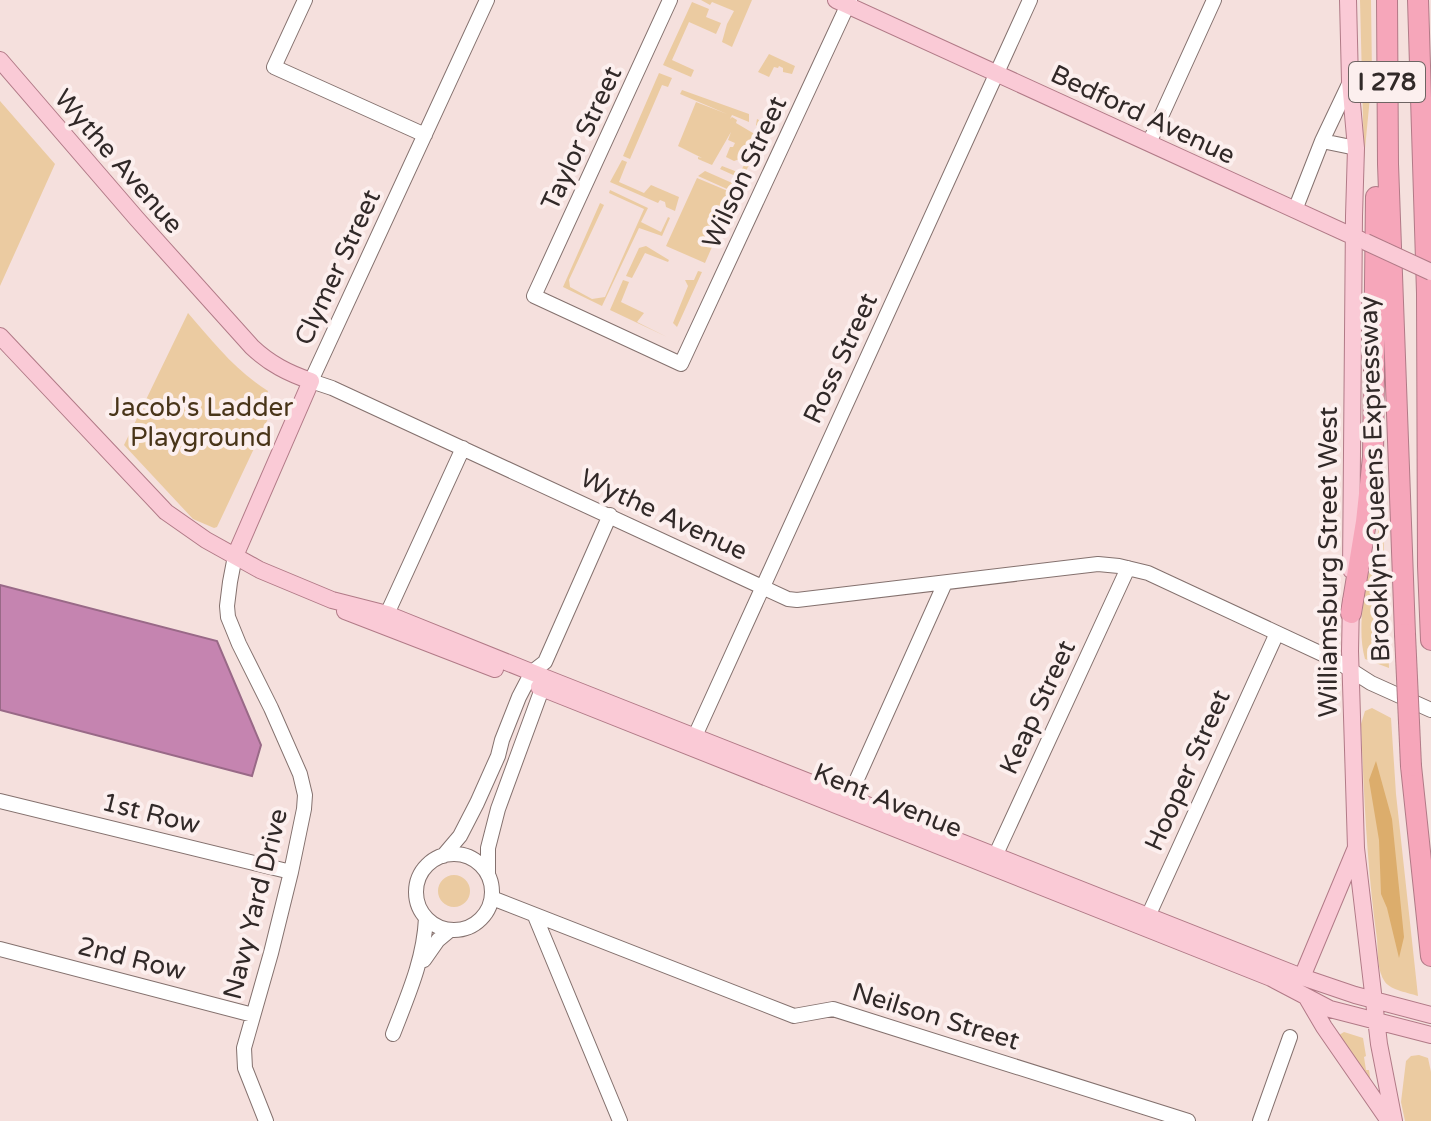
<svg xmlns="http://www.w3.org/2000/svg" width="1431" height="1121" viewBox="0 0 1431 1121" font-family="'Varela Round',sans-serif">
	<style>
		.green { fill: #ebcba1 }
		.forest { fill: #dcad6c }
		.water { fill: #c584b0; stroke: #996987; stroke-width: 2 }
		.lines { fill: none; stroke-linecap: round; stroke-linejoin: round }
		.minor-casing { stroke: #84716e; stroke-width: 16 }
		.major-casing { stroke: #b17a87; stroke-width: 18 }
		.highway-casing { stroke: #b17a87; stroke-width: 22 }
		.minor { stroke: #fff; stroke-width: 14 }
		.major { stroke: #facad6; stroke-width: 16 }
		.highway { stroke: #f6a6ba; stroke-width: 20 }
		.major-bridge-casing { stroke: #b17a87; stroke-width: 18; stroke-linecap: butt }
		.highway-bridge-casing { stroke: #b17a87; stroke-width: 22; stroke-linecap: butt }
		.major-bridge { stroke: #facad6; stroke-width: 16 }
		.highway-bridge { stroke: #f6a6ba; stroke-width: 20 }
		.labels { text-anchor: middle; stroke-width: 8; stroke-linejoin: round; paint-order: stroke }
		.shield { fill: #fcefee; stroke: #6e6463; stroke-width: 2 }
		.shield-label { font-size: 24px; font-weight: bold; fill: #312928 }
		.street-label { font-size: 26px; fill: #312928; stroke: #fcefee }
		.park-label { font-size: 26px; fill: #493519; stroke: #fcefee }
	</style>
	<rect width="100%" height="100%" fill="#f5e0dd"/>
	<path class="green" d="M701,0h51l-20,47 -10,-5 5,-18 7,-13 -22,-9 -2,3z
		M1360,0h11l1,76 -8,83z
		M692,2l17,7 -3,8 15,6 -5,11 -27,-12 -17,38 22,10 -3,7 -28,-12z
		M769,54l26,12 -3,8 -9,-2v-4l-4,-2 -1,2 -4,-1 -5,10 -11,-5z
		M659,73l13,5 -4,9 -6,-2 -32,74 -7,-3z
		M682,90l67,24v8l-17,-7 -2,4 2,-2 5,3 -1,3 22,13 3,-3 -5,-8 1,-6 12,6 -27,54 -22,-10 2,-3 18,7 16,-32 -8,13 -5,-3 -3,8 -6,2 -8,-4 4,-10h3l2,-4 -7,-3 3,-8 -19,33 -14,-6v-2l4,1 -24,-12 18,-44 31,12 -47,-20z
		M0,101l55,63 -55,122z
		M622,160l5,2 -8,20 25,11 7,-8 28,12 -4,14 -9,-4 -1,-5 -5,-2 -2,3 -48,-21z
		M705,171l34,15 -3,7 -38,-17z
		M697,178l38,16 -30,69 -39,-17z
		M610,190l38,18 -7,14 20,10 7,-15 2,1 -8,18 -23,-8 -37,78 -39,-19 37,-84 4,2 -35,75 1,7 22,12 13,-2 39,-88 -35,-16z
		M646,246l23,14 -1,2 -23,-9 -13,25 -6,-2 13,-28z
		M698,271l4,1 -25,55 -4,-4 15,-37 -3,-6h9z
		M623,280l6,2 -8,20 23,11 -7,9 30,15 -57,-27z
		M188,313c25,29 48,58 80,78l-2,8 3,5 5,2 -57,121 -3,1 -21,-9 -69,-74z
		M1383,526l6,142 -24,-9c-11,-39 6,-93 14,-132z
		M1372,708l19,10 5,76 22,202c-9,-3 -27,-6 -33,-14 -8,-11 -7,-30 -8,-43 -10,-71 -13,-143 -16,-215l4,-13z
		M438 891a16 16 0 1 1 32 0a16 16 0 1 1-32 0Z
		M1344,1032l19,6 3,18 -2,1 2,13h3l2,14 -32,-49z
		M1419,1055l9,3 3,14v49h-26l-4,-19 5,-41 5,-5z"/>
	<path class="forest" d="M1376,761l16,58 12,118 -5,21 -12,-50 -6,-14 -2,-54 -10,-60z"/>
	<path class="water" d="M0,585l217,56 44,104 -9,31 -252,-66z"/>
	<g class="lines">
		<g class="minor-casing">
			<path id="minor" d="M305,0l-31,67 151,68
				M487,0l-176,381 21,7 456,211 9,1 301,-36 21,2 29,7 187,87 36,23 60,27
				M670,0l-136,296 147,68 169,-364
				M1322,141l34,7
				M1149,143l65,-143
				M1295,210l27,-69 28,-59
				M235,556l-5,26 -3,24 1,11 11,27 32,64 29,66 5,21 -1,14 -13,63 -20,81 -27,95 1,20 21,53
				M387,614l76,-166
				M695,736l335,-736
				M849,797l96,-214
				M0,801l291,71
				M416 892a38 38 0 1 1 76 0a38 38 0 1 1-76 0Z
				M443,856l17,-20 17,-33 21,-47 4,-16 17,-43 13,-25 13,-10 65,-147
				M991,865l137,-297
				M488,875v-27l10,-39 48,-131
				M492,898l302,118 39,-7 355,112
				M535,916l85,205
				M1145,923l132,-290
				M0,949l253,66
				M424,960l14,-20 12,-10
				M393,1034c15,-39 31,-74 33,-116
				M1260,1121l30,-84"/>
		</g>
		<g class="major-casing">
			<path id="major" d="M836,0l525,240
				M1348,0l2,81 6,67 -2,68 -3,354
				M0,60l137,159 115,128c18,17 36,26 59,34l-76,175
				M0,336l166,176 40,28 54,30 72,30 55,14 159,64 756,299 53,18 76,20
				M1351,601l-1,50 6,197 23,196 15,77
				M345,611l150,58
				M539,687l732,291 59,31 101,26
				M1302,977l53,-127
				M1307,998l17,29 65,94"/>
		</g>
		<g class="highway-casing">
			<path id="highway" d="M1387,0l1,164 17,470
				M1418,0l9,293 1,273 3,74
				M1351,613l15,-91 7,-65 3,-260
				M1411,766l20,190"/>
		</g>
		<use href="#minor" class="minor"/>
		<use href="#major" class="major"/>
		<use href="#highway" class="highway"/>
		<g class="major-bridge-casing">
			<path id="major-bridge" d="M1366,242l65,30"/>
		</g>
		<g class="highway-bridge-casing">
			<path id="highway-bridge" d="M1405,634l6,132"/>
		</g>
		<use href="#major-bridge" class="major-bridge"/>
		<use href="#highway-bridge" class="highway-bridge"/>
	</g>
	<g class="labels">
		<rect class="shield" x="1349" y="62" width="76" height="40" rx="6"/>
		<g class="shield-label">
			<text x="1387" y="90">I 278</text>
		</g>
		<g class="street-label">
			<text transform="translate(1143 114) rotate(25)" y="9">Bedford Avenue</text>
			<text transform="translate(581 138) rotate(-65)" y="9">Taylor Street</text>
			<text transform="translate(119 161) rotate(49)" y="9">Wythe Avenue</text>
			<text transform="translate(744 172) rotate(-65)" y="9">Wilson Street</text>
			<text transform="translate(337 267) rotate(-65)" y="9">Clymer Street</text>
			<text transform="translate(840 358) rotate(-65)" y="9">Ross Street</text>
			<text transform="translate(1374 479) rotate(-92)" y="9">Brooklyn-Queens Expressway</text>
			<text transform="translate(664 514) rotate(25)" y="9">Wythe Avenue</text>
			<text transform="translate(1328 562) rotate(-90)" y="9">Williamsburg Street West</text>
			<text transform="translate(1037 707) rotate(-65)" y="9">Keap Street</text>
			<text transform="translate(1187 770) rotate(-66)" y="9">Hooper Street</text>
			<text transform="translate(888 800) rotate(22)" y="9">Kent Avenue</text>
			<text transform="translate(151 813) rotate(14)" y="9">1st Row</text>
			<text transform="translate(255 904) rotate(-76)" y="9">Navy Yard Drive</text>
			<text transform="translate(132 958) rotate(14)" y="9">2nd Row</text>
			<text transform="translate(936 1016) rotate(17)" y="9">Neilson Street</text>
		</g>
		<g class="park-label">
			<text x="201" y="416">Jacob's Ladder<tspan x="201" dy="30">Playground</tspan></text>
		</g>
	</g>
</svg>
